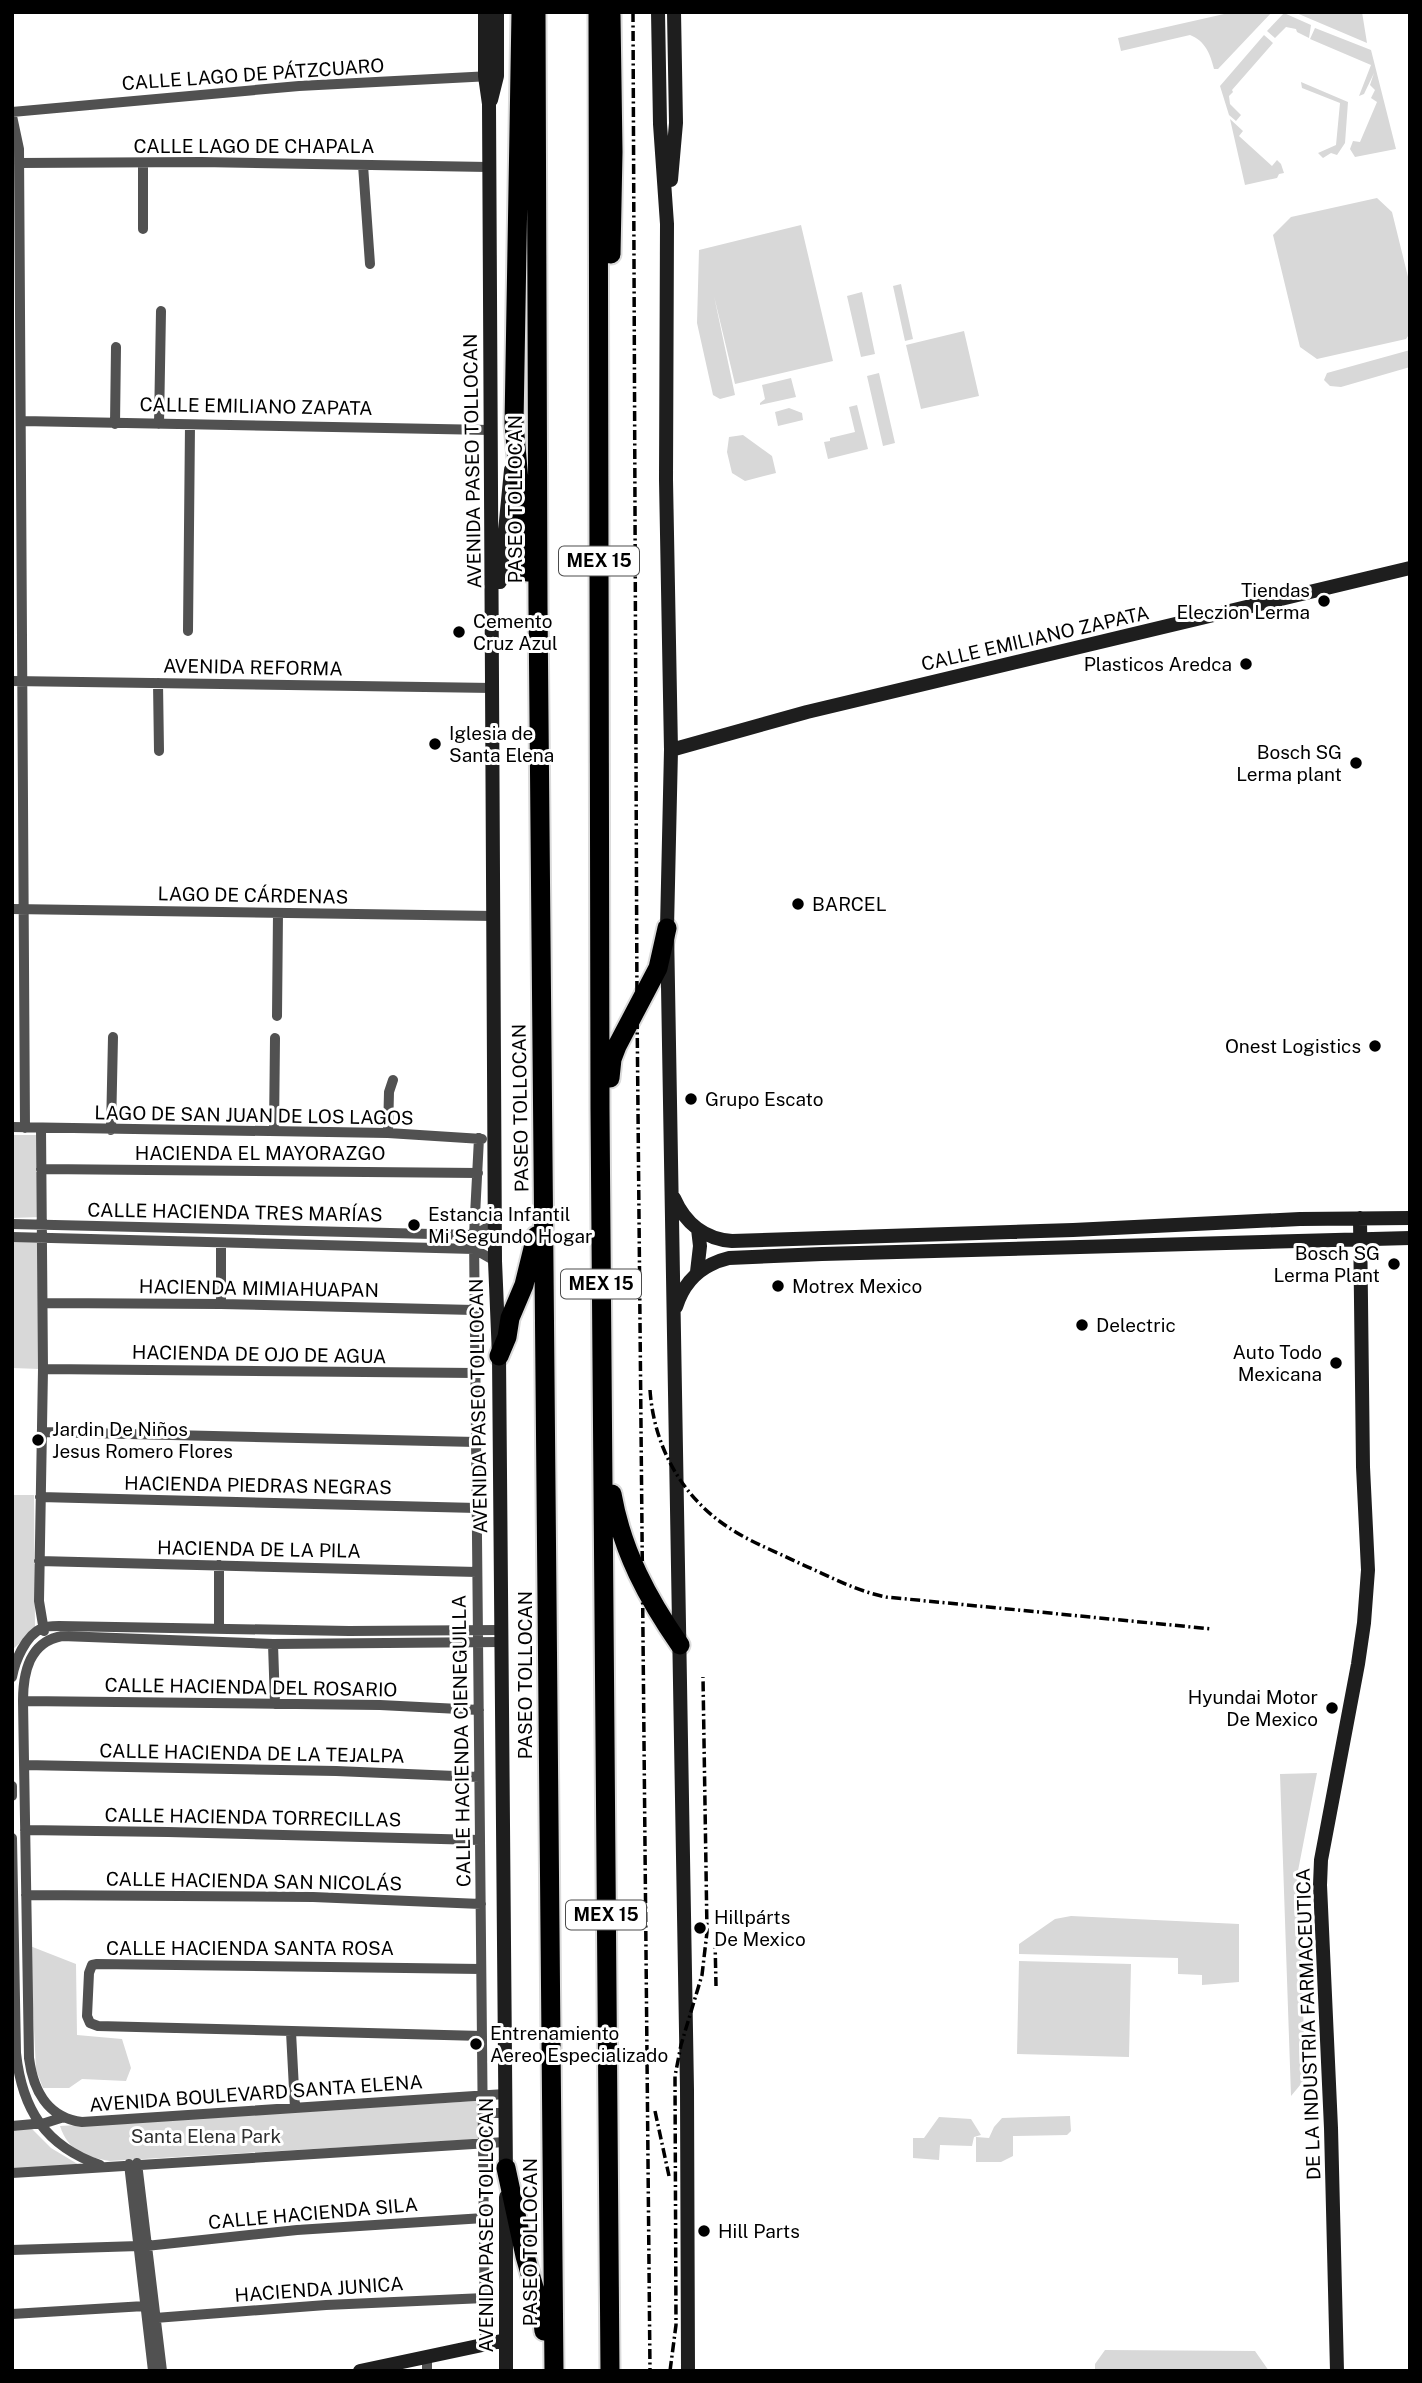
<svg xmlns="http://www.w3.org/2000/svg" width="1422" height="2383" viewBox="0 0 1422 2383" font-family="'Public Sans',sans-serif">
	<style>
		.green { fill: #d8d8d8 }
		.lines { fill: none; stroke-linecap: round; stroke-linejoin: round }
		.highway-casing { stroke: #dbdbdb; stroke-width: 23 }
		.street { stroke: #515151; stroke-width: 10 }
		.secondary { stroke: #1e1e1e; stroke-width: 14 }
		.highway { stroke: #000; stroke-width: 19 }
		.rail { stroke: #000; stroke-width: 3.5; stroke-dasharray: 10 3.5 2 3.5; stroke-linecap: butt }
		.poi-dot { fill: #000; stroke: #fff; stroke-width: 2.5 }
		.labels { text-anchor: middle; stroke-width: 6; stroke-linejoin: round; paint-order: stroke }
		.shield { fill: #fff; stroke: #4c4c4c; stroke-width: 2 }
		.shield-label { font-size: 18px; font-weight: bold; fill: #000 }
		.street-label { font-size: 19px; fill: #000; stroke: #fff }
		.poi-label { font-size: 19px; fill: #000; stroke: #fff; text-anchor: start }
		.park-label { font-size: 19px; fill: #2f2f2f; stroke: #fff }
	</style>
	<rect width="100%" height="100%" fill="#fff"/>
	<path class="green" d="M1233,12h39l-54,57h-4c-4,-16 -9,-28 -24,-34l-69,16 -3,-13z
		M1294,12h68l5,31z
		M1284,13l27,12 -2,13 -12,-6 -1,-3 -10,-2 -11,11 -8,-7z
		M1315,28l56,22 25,99 -41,8 -5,-8 3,-8 7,1 17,-40 -6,-4 4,-8 -5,-5 4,-12 -10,21 -5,2 12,-31 -61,-26z
		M1264,35l9,8 -41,47 1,2 -4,4 1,8 11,11 -5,6 -7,-6 -9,-29z
		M1301,82l47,20 -3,41 -8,12 -6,-2 -8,5 -5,-5 18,-8 4,-42 -38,-15z
		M1230,119l13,12 -4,5 33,30 5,-6 4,4 3,9 -5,1 -2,4 -32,7z
		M1377,198l15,14 18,73v48l-4,6 -89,20 -17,-12 -27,-112 18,-18z
		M801,225l32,136 -98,23 -21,-88 21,99 -15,4 -7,-4 -16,-72 2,-73z
		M901,284l12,55 -8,2 -12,-55z
		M862,292l13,62 -14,3 -14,-61z
		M964,331l15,65 -58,13 -15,-64z
		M1410,350v17l-69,20 -11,-1 -6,-6 3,-7z
		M879,373l16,70 -12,3 -16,-70z
		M791,378l5,19 -36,8v-2l5,-4 -3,-14z
		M857,405l11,44 -40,10 -4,-17 6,-1v-3l25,-6 -6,-25z
		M789,408l13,5 1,7 -25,6 -3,-14z
		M743,435l29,21 4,17 -31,8 -13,-8 -5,-21 2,-15z
		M12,1135h25l2,82 -27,1z
		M12,1239l29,1 -1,129 -28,-1z
		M12,1495h22l1,134 -23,21z
		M1317,1773l-20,103 9,202 -15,18 -11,-322z
		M1071,1916l168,8v58l-37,3v-10l-24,-1v-16l-159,-4v-10l36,-25z
		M30,1946l46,18 1,71 45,4 9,29 -5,13 -44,-2 -13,9h-26l-7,-18z
		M1019,1961l112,3 -2,93 -112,-3z
		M477,2101l2,38 -369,22c-24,-4 -42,-10 -50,-35z
		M1070,2116l1,15 -4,4 -54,1v20l-12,6h-25v-25l13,1 5,-11 8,-9z
		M939,2117l32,2 10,16 -7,2 -2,9 -32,-1 -1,15 -26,-2v-20h11z
		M30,2127l21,21 30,18 -69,3v-41z
		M1105,2350l150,1 14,20h-174v-7z"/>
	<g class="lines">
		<g class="highway-casing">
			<path id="highway" d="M521,12l-7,412 13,148
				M536,12l2,594 16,1765
				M598,12l2,1097 10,1262
				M611,254l2,-102 -2,-137
				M610,1078l2,-19 5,-13 41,-78 9,-40
				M499,1356l8,-19 3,-19 14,-33 12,-49
				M612,1494c10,57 36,105 68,151
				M506,2168l19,88 17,59 2,16"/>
		</g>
		<path class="street" d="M12,112l287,-26 192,-10
			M12,116l7,33 6,979
			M19,163l182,-1 287,5
			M143,163v66
			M363,165l7,99
			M22,421l468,9
			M115,424l1,-77
			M159,424l2,-113
			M188,631l2,-206
			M12,681l481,7
			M158,683l1,68
			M12,909l482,7
			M277,1016l1,-103
			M12,1127l376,6 94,6
			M41,1128l2,241 -4,232 5,30
			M111,1130l2,-93
			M274,1131l1,-93
			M388,1133l1,-41 4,-12
			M479,1138l-5,97 11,1109
			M41,1169l437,4
			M12,1224l462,11 21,-12
			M12,1237l462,12 21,12
			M221,1243v61
			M43,1303l178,1 253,6
			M43,1369l432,4
			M42,1432l434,10
			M40,1497l437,11
			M39,1561l438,11
			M219,1628v-63
			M500,1642l-227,2 -211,-8c-33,6 -39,37 -39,65l6,357c4,31 18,60 53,64l423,-28
			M273,1644l2,60
			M12,1677c3,-16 13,-41 30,-49 4,-2 12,-2 17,-2l290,5 151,-1
			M23,1701l357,4 99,5
			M24,1765l312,6 143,6
			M12,1786v10
			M25,1830l143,2 312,8
			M12,1838l4,215c6,56 29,93 84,112
			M26,1895l287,2 168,7
			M481,1969l-384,-5 -5,1 -3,8 -2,43 3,7 8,3 384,10
			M291,2032l4,76
			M483,2113h22
			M12,2126l33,-3 19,-6
			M137,2163l25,208
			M129,2164l24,207
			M12,2173l493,-31
			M146,2246l151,-16 187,-12
			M12,2250l127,-4
			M12,2314l133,-8
			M155,2318l171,-13 159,-7
			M427,2356v15"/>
		<path class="secondary" d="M485,12v64l4,28 6,1157 4,95 7,821
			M658,12l2,112 7,100 -1,256 5,270 -4,178 20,1161 1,282
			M491,100l6,-24v-64
			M671,180l5,-57 -2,-111
			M500,582l11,-112
			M671,750l136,-38 603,-144
			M674,1198c11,25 31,41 58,43l341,-11 227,-11 110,-1
			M697,1272l3,-26 -2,-17
			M676,1307c8,-26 27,-43 53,-49l93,-4 588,-16
			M360,2371l146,-31
			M506,2371v-174
			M1337,2371l-6,-243 -11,-243 1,-25 37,-196 6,-41 4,-53 -5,-103 -3,-249"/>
		<use href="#highway" class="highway"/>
		<path class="rail" d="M633,12l4,994 13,1365
			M650,1390c4,58 33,110 84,141 21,13 45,22 67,33 28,12 55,27 85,33l326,32
			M715,1939l1,47
			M655,2111l14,65
			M670,2371l6,-46 -1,-249 6,-31 21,-70 5,-43 -4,-255"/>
	</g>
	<g class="poi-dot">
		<circle cx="1324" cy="601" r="7"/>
		<circle cx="459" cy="632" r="7"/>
		<circle cx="1246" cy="664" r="7"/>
		<circle cx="435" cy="744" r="7"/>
		<circle cx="1356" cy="763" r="7"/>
		<circle cx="798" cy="904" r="7"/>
		<circle cx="1375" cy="1046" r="7"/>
		<circle cx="691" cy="1099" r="7"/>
		<circle cx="414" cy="1225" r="7"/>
		<circle cx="1394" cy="1264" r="7"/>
		<circle cx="778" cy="1286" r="7"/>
		<circle cx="1082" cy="1325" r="7"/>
		<circle cx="1336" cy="1363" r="7"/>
		<circle cx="38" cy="1440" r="7"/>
		<circle cx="1332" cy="1708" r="7"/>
		<circle cx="700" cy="1928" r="7"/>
		<circle cx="476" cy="2044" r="7"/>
		<circle cx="704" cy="2231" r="7"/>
	</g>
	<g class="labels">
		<g class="shield">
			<rect x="559" y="546.5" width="80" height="29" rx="5"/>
			<rect x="561" y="1269.5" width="80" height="29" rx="5"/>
			<rect x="566" y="1900.5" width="80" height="29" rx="5"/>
		</g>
		<g class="shield-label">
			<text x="599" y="567">MEX 15</text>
			<text x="601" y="1290">MEX 15</text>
			<text x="606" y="1921">MEX 15</text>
		</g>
		<g class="street-label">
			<text transform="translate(253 74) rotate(-4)" y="7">CALLE LAGO DE PÁTZCUARO</text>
			<text x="254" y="153">CALLE LAGO DE CHAPALA</text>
			<text transform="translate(256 406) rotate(1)" y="7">CALLE EMILIANO ZAPATA</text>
			<text transform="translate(472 461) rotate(-91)" y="7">AVENIDA PASEO TOLLOCAN</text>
			<text transform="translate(515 499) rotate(-90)" y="7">PASEO TOLLOCAN</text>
			<text transform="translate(1035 638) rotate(-13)" y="7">CALLE EMILIANO ZAPATA</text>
			<text transform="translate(253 667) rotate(1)" y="7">AVENIDA REFORMA</text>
			<text transform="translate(253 895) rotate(1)" y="7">LAGO DE CÁRDENAS</text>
			<text transform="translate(520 1108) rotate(-91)" y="7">PASEO TOLLOCAN</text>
			<text transform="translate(254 1115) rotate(1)" y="7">LAGO DE SAN JUAN DE LOS LAGOS</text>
			<text x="260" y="1160">HACIENDA EL MAYORAZGO</text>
			<text transform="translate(235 1212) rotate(1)" y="7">CALLE HACIENDA TRES MARÍAS</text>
			<text transform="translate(259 1288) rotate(1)" y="7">HACIENDA MIMIAHUAPAN</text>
			<text transform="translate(259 1354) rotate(1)" y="7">HACIENDA DE OJO DE AGUA</text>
			<text transform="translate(478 1406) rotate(-91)" y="7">AVENIDA PASEO TOLLOCAN</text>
			<text transform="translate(258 1485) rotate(1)" y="7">HACIENDA PIEDRAS NEGRAS</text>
			<text transform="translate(259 1549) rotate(1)" y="7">HACIENDA DE LA PILA</text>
			<text transform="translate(525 1675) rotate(-90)" y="7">PASEO TOLLOCAN</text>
			<text transform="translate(251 1687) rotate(1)" y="7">CALLE HACIENDA DEL ROSARIO</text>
			<text transform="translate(461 1741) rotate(-91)" y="7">CALLE HACIENDA CIENEGUILLA</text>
			<text transform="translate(252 1753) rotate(1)" y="7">CALLE HACIENDA DE LA TEJALPA</text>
			<text transform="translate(253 1817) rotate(1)" y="7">CALLE HACIENDA TORRECILLAS</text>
			<text transform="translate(254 1881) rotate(1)" y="7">CALLE HACIENDA SAN NICOLÁS</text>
			<text x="250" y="1955">CALLE HACIENDA SANTA ROSA</text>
			<text transform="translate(1308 2024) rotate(-92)" y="7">DE LA INDUSTRIA FARMACEUTICA</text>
			<text transform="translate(256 2093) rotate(-4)" y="7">AVENIDA BOULEVARD SANTA ELENA</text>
			<text transform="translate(313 2213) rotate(-5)" y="7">CALLE HACIENDA SILA</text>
			<text transform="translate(486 2225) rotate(-90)" y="7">AVENIDA PASEO TOLLOCAN</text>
			<text transform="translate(530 2242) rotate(-90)" y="7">PASEO TOLLOCAN</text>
			<text transform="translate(319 2289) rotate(-4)" y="7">HACIENDA JUNICA</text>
		</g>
		<g class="poi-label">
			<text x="1310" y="597" text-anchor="end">Tiendas<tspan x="1310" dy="22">Eleczion Lerma</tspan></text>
			<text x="473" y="628">Cemento<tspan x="473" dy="22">Cruz Azul</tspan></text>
			<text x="1232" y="671" text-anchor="end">Plasticos Aredca</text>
			<text x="449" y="740">Iglesia de<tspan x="449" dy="22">Santa Elena</tspan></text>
			<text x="1342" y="759" text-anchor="end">Bosch SG<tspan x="1342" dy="22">Lerma plant</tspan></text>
			<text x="812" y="911">BARCEL</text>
			<text x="1361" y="1053" text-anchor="end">Onest Logistics</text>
			<text x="705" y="1106">Grupo Escato</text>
			<text x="428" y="1221">Estancia Infantil<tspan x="428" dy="22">Mi Segundo Hogar</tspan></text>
			<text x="1380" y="1260" text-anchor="end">Bosch SG<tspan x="1380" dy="22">Lerma Plant</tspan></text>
			<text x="792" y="1293">Motrex Mexico</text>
			<text x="1096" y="1332">Delectric</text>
			<text x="1322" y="1359" text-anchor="end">Auto Todo<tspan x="1322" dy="22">Mexicana</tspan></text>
			<text x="52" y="1436">Jardin De Niños<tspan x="52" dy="22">Jesus Romero Flores</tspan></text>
			<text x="1318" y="1704" text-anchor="end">Hyundai Motor<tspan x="1318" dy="22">De Mexico</tspan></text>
			<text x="714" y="1924">Hillpárts<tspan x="714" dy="22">De Mexico</tspan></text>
			<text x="490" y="2040">Entrenamiento<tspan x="490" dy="22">Aereo Especializado</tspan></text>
			<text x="718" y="2238">Hill Parts</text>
		</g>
		<g class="park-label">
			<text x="206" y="2143">Santa Elena Park</text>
		</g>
	</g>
	<rect width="1422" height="2383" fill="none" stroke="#000000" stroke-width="28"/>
</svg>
